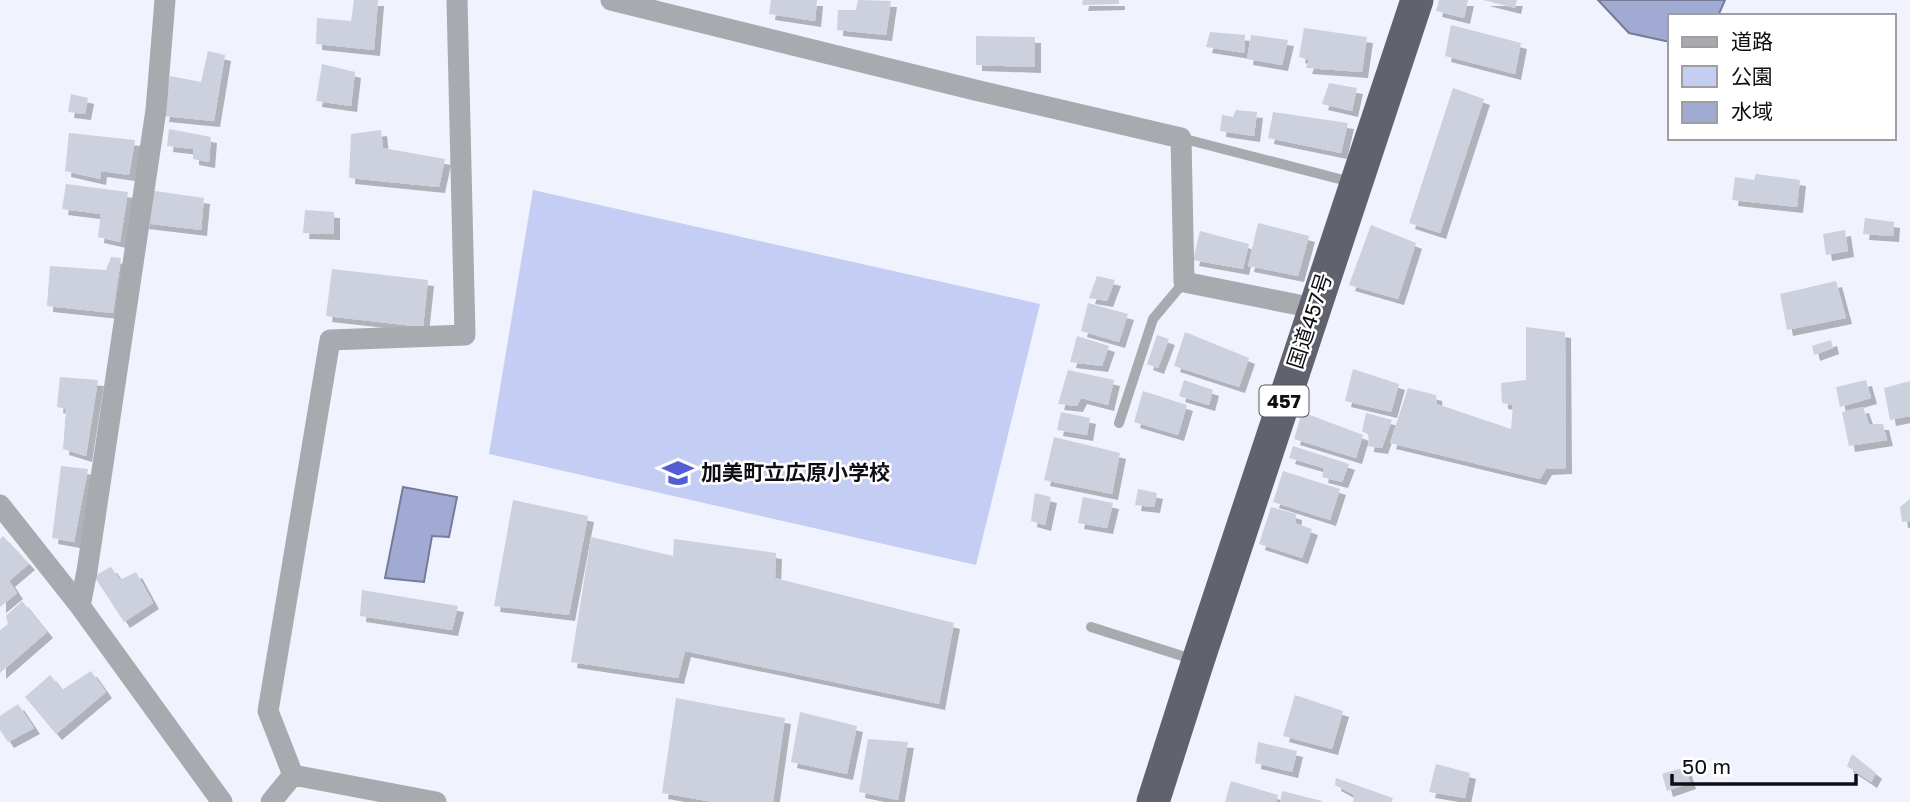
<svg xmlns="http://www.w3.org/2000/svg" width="1910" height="802" viewBox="0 0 1910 802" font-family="'Golos Text','Noto Sans JP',sans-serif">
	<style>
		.green { fill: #c4cdf3 }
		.water { fill: #a1aad3; stroke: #757b99; stroke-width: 2 }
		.building { fill: #cdd0dd; filter: url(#shadow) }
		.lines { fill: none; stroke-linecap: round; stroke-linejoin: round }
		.service { stroke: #a8aaaf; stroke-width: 10 }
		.minor { stroke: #a8aaaf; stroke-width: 21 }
		.trunk { stroke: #60626d; stroke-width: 33 }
		.labels { text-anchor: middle; stroke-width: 5; stroke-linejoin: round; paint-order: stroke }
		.shield { fill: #fff; stroke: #56565a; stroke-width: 2 }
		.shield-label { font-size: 19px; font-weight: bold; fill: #0e0e13 }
		.street-label { font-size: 21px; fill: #0e0e13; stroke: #fff }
		.poi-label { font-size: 21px; font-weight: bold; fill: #0e0e13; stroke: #fff; text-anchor: start }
	</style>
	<defs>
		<filter id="shadow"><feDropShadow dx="6" dy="6" stdDeviation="0" flood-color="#0004"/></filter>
	</defs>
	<rect width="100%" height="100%" fill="#f0f3fd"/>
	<path class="green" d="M533,190l507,114 -64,261 -487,-111z"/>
	<path class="water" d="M1598,0h127l-7,16h-48v26l-41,-9z
		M403,487l54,10 -8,40 -17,-1 -8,46 -39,-4z"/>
	<path class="building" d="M354,0h24l-4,50 -58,-6 1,-26 34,3z
		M771,0h46l-2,21 -46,-7z
		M858,0l33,1 -5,34 -49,-5 1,-20h18z
		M1083,0h36v4l-37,1z
		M1439,0h29l-4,18 -28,-7z
		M1483,0h34l-2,8z
		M1451,25l70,18 -6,31 -70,-18z
		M1304,28l63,9 -5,35 -56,-4 3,-8 -10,-3z
		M1210,32l35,3 -1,18 -38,-6z
		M1251,35l37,5 -6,25 -35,-6z
		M976,36l59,1v30l-59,-2z
		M208,51l17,4 -11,66 -51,-5 7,-40 31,6z
		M322,64l33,8 -4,34 -35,-5z
		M1329,83l28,5 -5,23 -30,-7z
		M1453,88l31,11 -44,134 -31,-10z
		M71,94l17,4 -3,16 -17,-2z
		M1236,110l21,2 -3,24 -34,-5 2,-16 11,2z
		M1273,112l75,11 -7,30 -73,-15z
		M169,129l42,8 -2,25 -16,-3v-10l-26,-3z
		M381,130l2,18 62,11 -6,28 -90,-9 2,-44z
		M69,133l66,7 -6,35 -28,-4 -1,8 -35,-8z
		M1756,174l44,6 -3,27 -65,-7 3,-23 19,3z
		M66,184l62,8 -8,50 -22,-5 3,-23 -39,-5z
		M148,190l56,8 -3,32 -58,-7z
		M305,210l29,2v22l-31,-1z
		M1865,218l29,4 -1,14 -30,-2z
		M1258,223l51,13 -11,40 -50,-10z
		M1371,225l45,18 -18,56 -49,-14z
		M1845,230l3,21 -22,4 -3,-21z
		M1200,231l49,13 -6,25 -50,-9z
		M111,257l10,1 -8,55 -66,-7 3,-40 56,4z
		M332,269l96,11 -5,47 -97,-11z
		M1097,276l18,4 -8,21 -18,-3z
		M1836,281l10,37 -59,12 -7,-36z
		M1088,303l40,11 -9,28 -38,-11z
		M1526,327l39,5 1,136 -20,1 -6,10 -150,-36 18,-55 28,7 1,9 74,25 2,-24 -11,-2 -1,-20 25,-3z
		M1185,332l64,26 -10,29 -65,-21z
		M1157,335l12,4 -11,29 -11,-4z
		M1077,336l32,10 -7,20 -32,-4z
		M1831,340l2,8 -19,7 -2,-9z
		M1353,369l46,15 -8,28 -46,-11z
		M1068,370l46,10 -6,25 -27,-7 -4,8 -19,-2z
		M60,377l38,3 -12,76 -23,-7 3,-40 -9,-2z
		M1184,380l29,10 -4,15 -30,-9z
		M1866,380l5,18 -31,9 -4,-20z
		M1910,381v35l-20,4 -6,-32z
		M1143,391l44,14 -9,30 -44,-13z
		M1863,407l6,17h14l4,16 -38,6 -7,-34z
		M1061,412l29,6 -3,17 -30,-5z
		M1302,412l61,23 -7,23 -62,-19z
		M1366,413l26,7 -10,28 -14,-2 1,-11 -7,-4z
		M1054,437l66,16 -8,41 -68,-14z
		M1293,446l56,18 -7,18 -20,-5 2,-9 -35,-10z
		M61,466l27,3 -14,73 -22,-4z
		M1283,471l57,18 -10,31 -57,-18z
		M1138,489l19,4 -3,14 -19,-2z
		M1035,493l16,4 -6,28 -14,-4z
		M1083,497l30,6 -6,25 -29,-5z
		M1910,499v22l-8,1 -2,-15z
		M513,500l75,16 -19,99 -75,-9z
		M1271,507l25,7 -1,9 17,6 -10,29 -43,-14z
		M3,536l26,28 -20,17 8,12 -17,14v-68z
		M591,537l82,19 1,-17 102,14 -1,25 179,45 -15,81 -254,-53 -7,27 -107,-16z
		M111,567l9,13 16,-8 17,31 -29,19 -30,-46z
		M362,590l96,16 -6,24 -92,-14z
		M22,601l25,31 -47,41v-43l8,-6 -2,-8z
		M91,671l15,21 -50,42 -31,-37 25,-22 12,15z
		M1295,695l48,16 -11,38 -49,-13z
		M676,698l109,20 -12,84h-60l-51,-9z
		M18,704l16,24 -26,14 -8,-12v-14z
		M800,712l57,14 -10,48 -56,-12z
		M868,739l40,3 -10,58 -39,-8z
		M1258,742l39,9 -5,21 -37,-9z
		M1852,754l24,19 -5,9 -24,-16z
		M1436,764l34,9 -5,25 -36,-6z
		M1685,767l5,16 -23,8 -5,-17z
		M1336,778l57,20 -2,4h-38l1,-7 -19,-10z
		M1231,781l47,14 -2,7h-51z
		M1282,791l40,10v1h-42z"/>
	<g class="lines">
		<path class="service" d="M1181,138l170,44
			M1119,423l34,-104 31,-37
			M1091,627l104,33"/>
		<path class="minor" d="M611,0l364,90 206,48 3,144 130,26
			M0,505l80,101 142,196
			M80,606l7,-35 69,-461 9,-110
			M293,775l-25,-64 62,-371 135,-5 -8,-335
			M271,802l22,-27 143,27"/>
		<path class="trunk" d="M1153,802l45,-141 219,-661"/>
	</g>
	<defs>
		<g id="school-bare" transform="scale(2.415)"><path d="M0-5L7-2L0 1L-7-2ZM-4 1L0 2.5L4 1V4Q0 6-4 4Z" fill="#545dd4" stroke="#fff" stroke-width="2.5" paint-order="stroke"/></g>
	</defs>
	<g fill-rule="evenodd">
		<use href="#school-bare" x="678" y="473"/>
	</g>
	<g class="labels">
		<rect class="shield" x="1259.5" y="385.5" width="49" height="31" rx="5"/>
		<g class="shield-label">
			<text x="1284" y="408">457</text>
		</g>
		<g class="street-label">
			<text transform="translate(1310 321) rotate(-72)" y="7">国道457号</text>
		</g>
		<g class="poi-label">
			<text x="701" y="480">加美町立広原小学校</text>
		</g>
	</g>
	<rect x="1668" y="14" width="228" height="126" fill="#ffffff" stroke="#9f9fa1" stroke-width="2"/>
	<rect x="1682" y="37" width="35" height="10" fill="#a8aaaf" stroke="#9f9fa1" stroke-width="2"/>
	<text x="1731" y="49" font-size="21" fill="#0e0e13">道路</text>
	<rect x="1682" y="66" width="35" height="21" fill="#c4cdf3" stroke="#9f9fa1" stroke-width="2"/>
	<text x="1731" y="84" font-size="21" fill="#0e0e13">公園</text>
	<rect x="1682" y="102" width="35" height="21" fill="#a1aad3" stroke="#9f9fa1" stroke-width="2"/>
	<text x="1731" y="119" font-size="21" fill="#0e0e13">水域</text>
	<path d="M1672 774v10h184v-10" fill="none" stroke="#0e0e13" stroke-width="3.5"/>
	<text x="1682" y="774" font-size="21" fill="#0e0e13" stroke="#ffffff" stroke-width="5" paint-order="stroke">50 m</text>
</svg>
